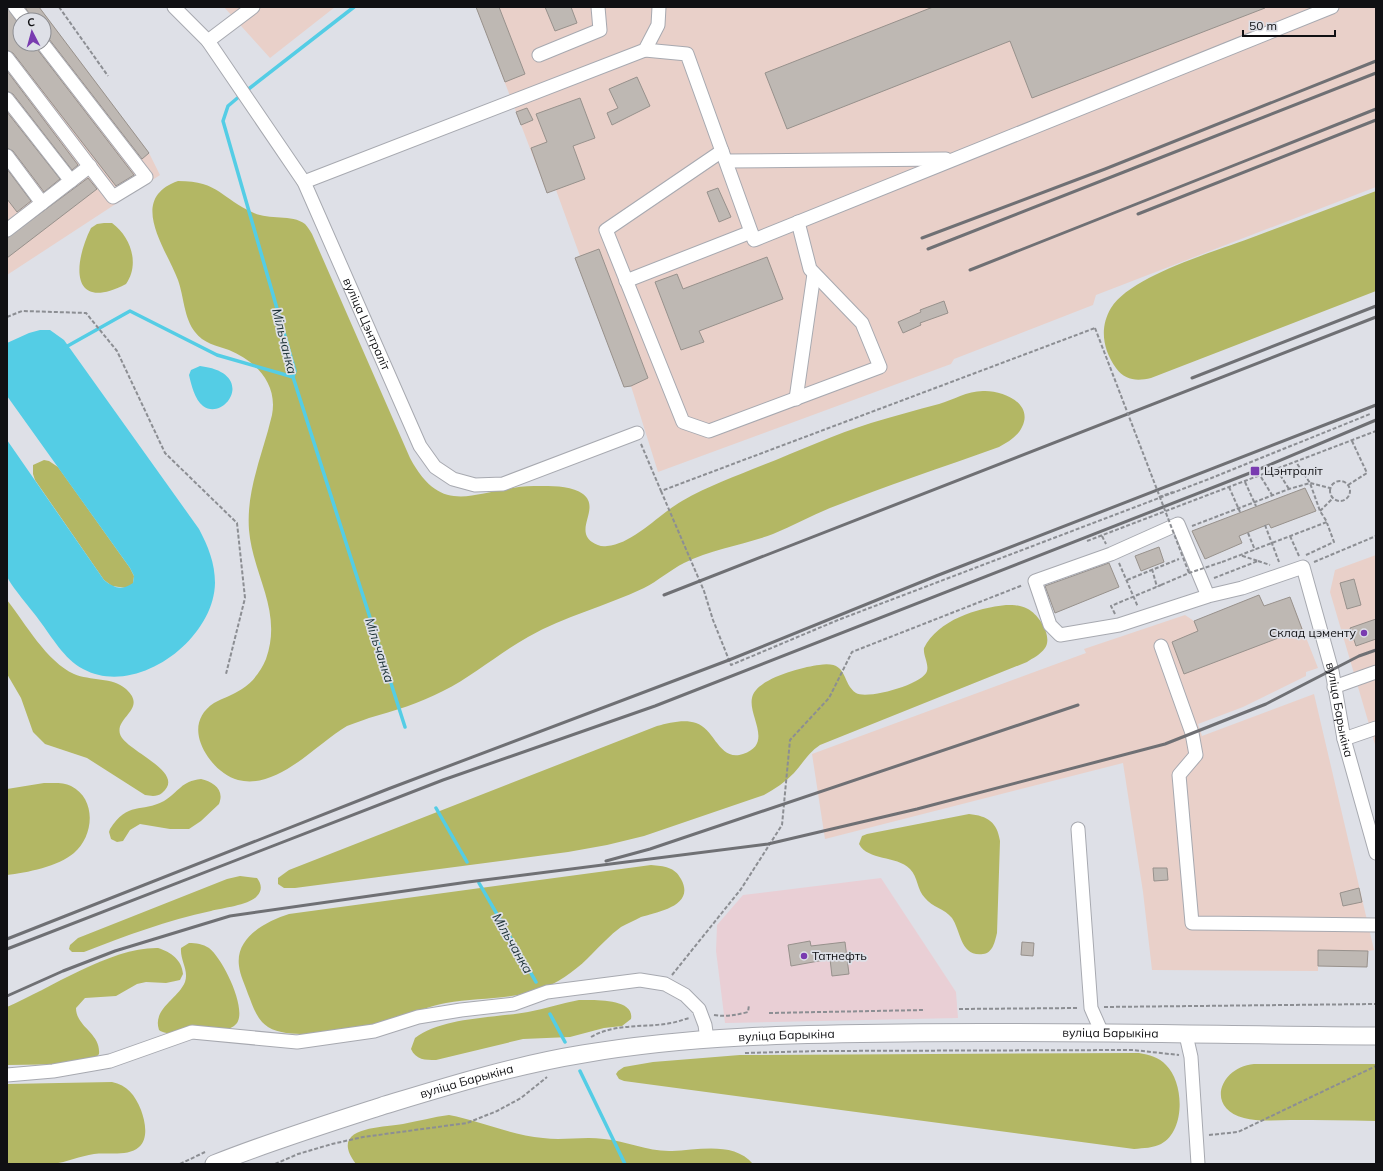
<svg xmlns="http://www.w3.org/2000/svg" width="1383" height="1171" viewBox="0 0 1383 1171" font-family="Mulish,sans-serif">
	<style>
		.commercial { fill: #e9cfd5 }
		.industrial { fill: #e9d0c9; fill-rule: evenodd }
		.green { fill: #b3b764 }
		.water { fill: #54cde5 }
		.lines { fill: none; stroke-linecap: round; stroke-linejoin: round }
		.stream { stroke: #54cde5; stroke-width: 3.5 }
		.building { fill: #beb8b3; stroke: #97918c }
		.minor-casing { stroke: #a7a9b0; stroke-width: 15 }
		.major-casing { stroke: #a7a9b0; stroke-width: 19 }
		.path { stroke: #8c8e93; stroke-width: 2; stroke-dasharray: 4 2; stroke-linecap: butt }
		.minor { stroke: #fff; stroke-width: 13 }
		.major { stroke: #fff; stroke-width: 17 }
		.rail { stroke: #6f7074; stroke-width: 3 }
		.path-bridge { stroke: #8c8e93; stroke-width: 2; stroke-dasharray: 4 2; stroke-linecap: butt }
		.poi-dot { fill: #793bb0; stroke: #dee0e7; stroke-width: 1.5 }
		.labels { text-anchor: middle; stroke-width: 3.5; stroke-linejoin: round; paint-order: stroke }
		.street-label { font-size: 12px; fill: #101013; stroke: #dee0e7 }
		.poi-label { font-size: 12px; fill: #101013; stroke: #dee0e7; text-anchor: start }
		.water-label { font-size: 13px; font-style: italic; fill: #1d3237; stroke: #dee0e7 }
	</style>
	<rect width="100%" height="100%" fill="#dee0e7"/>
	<path class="commercial" d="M881,878l75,114 2,26 -233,5 -9,-72 1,-26 26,-30z"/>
	<path class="industrial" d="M7,7h32l110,146 11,22 -153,100zM20,20h24v24h-24z
		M224,7h111l-65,51z
		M476,7h900v180l-280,108 -3,10 -139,54 -3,5 -293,108 -27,-86 -7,1 -49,-129 5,-2 -24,-66 -9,3z
		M1376,555v193l-46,-156 5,-22z
		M1259,595l5,11 26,-9 28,71 -12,4v4l-63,31 -45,17 4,12 112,-42 60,256 -6,1 -1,16 -49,-1v5l-166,-1 -9,-78 -20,-129 -298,76 -13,-85 274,-101 -2,-4 101,-34 9,6z"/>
	<path class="green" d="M178,181c42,0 43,18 76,32 15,7 38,1 51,11 3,3 5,7 7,10l98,224c34,64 68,29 124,28 15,0 37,-1 49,8 18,14 -9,35 9,48 5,3 9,5 15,4 26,-2 52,-32 75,-45 26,-15 54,-25 81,-36 36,-14 72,-31 108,-42 23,-7 45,-13 68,-19 14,-4 28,-13 44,-13 19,-1 51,12 39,36 -4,9 -14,15 -23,20 -56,20 -113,39 -169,61 -19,8 -38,18 -57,26 -29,11 -62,15 -89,29 -14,7 -26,18 -40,25 -38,18 -79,28 -116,49 -29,16 -55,39 -85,54 -23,12 -49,20 -74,27 -7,3 -15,5 -22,8 -31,18 -69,64 -109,54 -12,-3 -23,-13 -30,-23 -13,-19 -15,-40 6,-54 9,-5 19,-8 28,-14 11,-7 19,-18 24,-30 17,-48 -13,-83 -17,-129 -3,-41 14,-76 23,-115 6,-31 -16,-54 -43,-65 -12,-4 -26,-7 -34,-18 -11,-14 -11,-35 -17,-52 -12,-32 -51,-81 0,-99z
		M1376,191v100l-225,87c-13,3 -26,3 -35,-10 -13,-18 -17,-40 -5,-60 20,-33 109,-58 145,-72 40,-15 80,-30 120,-45z
		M104,223h8c19,14 28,41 14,61 -56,29 -53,-20 -35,-56l6,-4z
		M44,460l5,1 9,6 72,101 4,8 -1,8 -7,4 -14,-2 -8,-6 -69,-100 -2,-6v-9z
		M7,600c18,23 40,62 67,74 16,7 39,3 52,15 22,20 -11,28 -6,45 5,17 68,38 42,59 -5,4 -11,3 -17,2l-58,-37 -42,-14 -12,-12 -12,-34 -14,-24z
		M1006,605c8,0 14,0 22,4 11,6 25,27 17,39 -5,7 -12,10 -18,14l-207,83c-12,8 -17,18 -26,28 -9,9 -19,16 -30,22l-120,41 -37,9 -39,7 -273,36h-11l-6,-4v-6l11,-8 368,-144c12,-3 27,-7 39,-3 19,6 23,39 47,31 31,-10 5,-38 9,-56 3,-19 50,-31 67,-33 30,-5 22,18 37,28 11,7 68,-9 71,-22 2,-7 -4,-16 -3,-23 14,-28 53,-40 82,-43z
		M201,779c12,3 24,10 18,25l-18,17 -12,8h-19l-30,-5 -10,6 -7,11 -6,1 -6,-3 -2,-7 1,-3c18,-28 31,-16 54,-28 15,-9 17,-20 37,-22z
		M44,783c9,0 20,-1 27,3 26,13 23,50 3,67 -15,13 -48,20 -67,22v-86z
		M969,814c19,2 28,8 31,27l-3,92c-2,8 -4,20 -14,21 -23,3 -22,-23 -31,-36 -7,-9 -20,-11 -27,-20 -8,-8 -7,-21 -15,-29 -14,-14 -42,-8 -51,-25l3,-8 5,-2z
		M651,865c13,1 24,2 30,14 15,27 -24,33 -40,38 -6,3 -14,7 -20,10 -11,8 -20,18 -29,27 -12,13 -30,26 -45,33 -32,13 -68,10 -101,16 -23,4 -43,15 -65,22 -12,4 -51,9 -65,9 -15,0 -35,1 -48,-7 -12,-8 -15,-21 -20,-33 -3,-9 -8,-19 -9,-28 -4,-29 28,-45 50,-52z
		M240,876l17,2c4,5 6,12 0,18 -7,9 -34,12 -46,15 -44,9 -85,25 -127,41h-12l-3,-3 1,-4 8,-7 149,-59z
		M189,943c7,0 14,1 20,5 14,11 38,60 28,75 -3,4 -7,5 -11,7 -13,1 -58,8 -67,0 -7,-21 19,-31 26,-48 4,-12 -5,-21 -4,-34z
		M158,948c13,4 24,12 25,26l-3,6 -14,3 -20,-1 -9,2 -21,12 -31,2 -9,10c0,19 25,25 23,46l-4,5 -15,5 -73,1v-58c44,-19 104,-60 151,-59z
		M579,1000c14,0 56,-2 52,19l-9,7 -18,2 -34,9 -47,2 -87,21c-11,0 -20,0 -25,-11l4,-11c28,-21 79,-20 113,-26 17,-3 34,-9 51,-12z
		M1139,1053c10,2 20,4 27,12 18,17 20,66 -5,79 -8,4 -17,4 -27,5l-510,-68 -5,-2 -3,-5 2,-3 6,-4 29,-5 87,-7z
		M1254,1064h122v57c-29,-1 -57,-1 -86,-1 -15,0 -31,2 -46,-2 -39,-10 -24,-51 10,-54z
		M112,1082c15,3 23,13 29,28 4,11 8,28 -2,37 -11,10 -31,5 -45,7 -14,2 -27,8 -41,10 -14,2 -31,0 -46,0v-80z
		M449,1115c31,6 62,20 94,23 20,3 40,-2 61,1 23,2 45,13 68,12 26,-1 62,-10 81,13h-397c-29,-38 26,-36 47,-40 16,-3 30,-7 46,-9z"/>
	<path class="water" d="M40,330h10l14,10 135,189c9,17 16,34 16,54 -1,57 -79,115 -132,86 -19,-10 -31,-32 -44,-49 -6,-9 -30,-36 -32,-44 -3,-10 0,-25 0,-36 0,-34 0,-67 0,-100l97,140c10,8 18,11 29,3l1,-7 -4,-8 -123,-172v-53l22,-10z
		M200,366c58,7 25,56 3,40 -8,-6 -12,-22 -14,-31l2,-5z"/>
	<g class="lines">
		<path class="stream" d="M246,91l108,-84
			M241,95l-13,11 -5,15 72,250 -2,6 112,350
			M64,348l66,-37 87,44 76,22
			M436,808l31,54
			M479,883l57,99
			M550,1014l15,28
			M580,1071l45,93"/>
	</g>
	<path class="building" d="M7,7l13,19v18h15l2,5 97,126 -18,11 -103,-133 -6,-3z
		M25,7h14l110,146 -7,6 -93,-120 -5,-3v-16h-11z
		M476,7h23l26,67 -20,8z
		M545,7h26l6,16 -22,8z
		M933,7h332v1l-233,90 -22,-57 -223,88 -22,-56z
		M7,71l71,94 -6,5 -59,-76 -6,-3z
		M637,77l13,29 -38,19 -5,-12 11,-5 -9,-19z
		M580,98l15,40 -22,8 12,33 -38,14 -16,-45 16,-6 -11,-28z
		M527,108l6,12 -12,5 -5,-13z
		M7,112l53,67 -16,13 -31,-41 -6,-3z
		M7,169l24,32 -14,11 -10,-13z
		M88,178l9,11 -90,69v-20z
		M718,188l13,29 -12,5 -12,-30z
		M599,249l49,129 -17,8 -7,1 -49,-129z
		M767,257l16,42 -84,32 5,11 -23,8 -26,-68 22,-8 6,15z
		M944,301l4,12 -28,10 1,2 -18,8 -5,-11 23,-10 -1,-2z
		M1305,488l11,23 -45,17 -2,-4 -30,12 3,7 -37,16 -13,-28z
		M1159,547l5,15 -23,9 -6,-15z
		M1109,563l10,24 -64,26 -10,-27z
		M1354,579l7,26 -14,4 -7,-26z
		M1259,595l5,11 26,-9 12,32 -118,45 -12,-32 26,-11 -4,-10z
		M1376,619v20l-20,7 -6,-18z
		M1153,868h14l1,12 -14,1z
		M1359,888l3,14 -19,4 -3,-13z
		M810,941l1,5 34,-4 4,32 -17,2 -2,-17 -39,7 -3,-21z
		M1022,942l12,1 -1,13 -12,-1z
		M1318,950l50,1 -1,16 -49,-1z"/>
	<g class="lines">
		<g class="minor-casing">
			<g id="minor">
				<path d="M15,7l10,13"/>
				<path id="s1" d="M174,7l34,34 96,141 116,264 15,21 18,12 22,6 28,-1 134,-51"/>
				<path d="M208,41l45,-34"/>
				<path d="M645,50l42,4 67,186 578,-233"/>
				<path d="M539,55l61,-25 -2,-23"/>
				<path d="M7,58l106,139 33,-20 -103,-133"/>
				<path d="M7,99l64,82"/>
				<path d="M722,151l-116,79 77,192 26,9 171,-64 -18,-44 -52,-54 -12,-47"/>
				<path d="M7,156l35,47"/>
				<path d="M726,161l220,-2"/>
				<path d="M304,182l341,-132 13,-25 1,-18"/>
				<path d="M7,230l83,-64"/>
				<path d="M626,281l125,-49"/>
				<path d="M796,399l18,-125"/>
				<path id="s2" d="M1208,596l-30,-72 -67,30 -76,27 15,44 10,10 59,-10 89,-29 34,-8 61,-21 29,104 12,68 32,114"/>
				<path d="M1161,646l31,87 4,22 -17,20 13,148 184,2"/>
				<path d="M1334,687l42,-15"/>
				<path d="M1344,739l32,-11"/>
				<path d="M1078,829l13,179 11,25"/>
				<path d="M1186,1035l5,22 7,107"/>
				<path d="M7,1075l46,-4 57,-10 82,-29 105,10 77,-11 44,-14 43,-7 53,-6 33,-12 93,-12 25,4 20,11 14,14 6,16 2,14"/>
			</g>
		</g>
		<g class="major-casing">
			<g id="major">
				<path id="s3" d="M214,1164c55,-22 112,-40 168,-58 66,-20 133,-41 201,-52 105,-18 213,-20 319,-21 158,-2 316,2 474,3"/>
			</g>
		</g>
		<path class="path" d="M59,7l49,69
			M7,317l15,-6 64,2 31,38 48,102 72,70 8,75 -19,76
			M641,444l20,47 434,-163
			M1277,470l12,19
			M1261,477l11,18
			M1330 491a10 10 0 1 1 20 0a10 10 0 1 1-20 0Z
			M1245,482l11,24
			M1348,485l19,-12 -15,-32
			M1229,487l11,25
			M661,491l43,100 9,29 18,45 107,-45 371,-141 161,-65
			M1159,497l14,-5
			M1320,511l13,-13
			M1265,525l14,37
			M1192,526l97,-37 21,-6 20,5
			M1248,533l7,17
			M1102,536l4,8
			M1290,536l9,20
			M1087,541l289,-110
			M1306,555l28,-13 -7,-19
			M1258,561l12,4
			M1222,562l105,-40 -7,-11 -10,-28 -14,-21
			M1314,562l62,-26
			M1119,563l19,44
			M1152,569l5,18
			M1214,578l44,-17 -18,-6
			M1127,580l52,-21
			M1115,614l-4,-8 50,-21
			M672,975l69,-86 41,-64 8,-85 39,-42 23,-46 171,-67
			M1104,1007l272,-3
			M959,1009l119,-1
			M769,1013l156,-3
			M714,1015c13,2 22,0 34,-3l1,-7
			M591,1037c24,-14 53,-9 80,-14 7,-1 13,-4 19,-5
			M745,1053l74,-2 314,-1 46,5
			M1209,1135l29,-3 138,-66
			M180,1164l25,-12
			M275,1164l23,-10 34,-10 31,-7 104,-14 30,-12 24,-13 26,-21"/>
		<use href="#minor" class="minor"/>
		<use href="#major" class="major"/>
		<path class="rail" d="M1138,214l238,-94
			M922,238l183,-69 271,-108
			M928,249c150,-58 298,-118 448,-176
			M970,270l406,-161
			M1192,378l184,-72
			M664,595l712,-278
			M606,861l44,-12 428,-144
			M7,939l381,-150 341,-129 207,-84 440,-171
			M7,949l436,-169 212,-74 600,-235 121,-51
			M7,996l56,-25 52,-20 115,-35 238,-34 300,-38 149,-35 248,-65 101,-40 93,-48 17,-6"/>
		<path class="path-bridge" d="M1095,328l94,245
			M1161,585l28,-12 33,-11"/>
	</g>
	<g class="poi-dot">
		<rect x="1250" y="466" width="10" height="10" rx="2"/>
		<circle cx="1364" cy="633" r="4"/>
		<circle cx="804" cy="956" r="4"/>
	</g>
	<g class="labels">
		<g class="street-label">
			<text dy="4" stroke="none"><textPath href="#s1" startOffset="374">вуліца Цэнтраліт</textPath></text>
			<text dy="4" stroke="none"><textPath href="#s2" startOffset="693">вуліца Барыкіна</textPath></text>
			<text dy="4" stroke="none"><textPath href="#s3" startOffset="914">вуліца Барыкіна</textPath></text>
			<text dy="4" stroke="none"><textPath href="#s3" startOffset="590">вуліца Барыкіна</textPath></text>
			<text dy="4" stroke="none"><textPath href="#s3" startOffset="266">вуліца Барыкіна</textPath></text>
		</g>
		<g class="poi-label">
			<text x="1264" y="475">Цэнтраліт</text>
			<text x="1356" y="637" text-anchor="end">Склад цэменту</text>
			<text x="812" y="960">Татнефть</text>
		</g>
		<g class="water-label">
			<text transform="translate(285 341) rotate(76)" y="5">Мільчанка</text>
			<text transform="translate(380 650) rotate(72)" y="5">Мільчанка</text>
			<text transform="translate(513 943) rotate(60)" y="5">Мільчанка</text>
		</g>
	</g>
	<rect width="1383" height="1171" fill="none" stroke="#101013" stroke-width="16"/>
	<g transform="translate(32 32) rotate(354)"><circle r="19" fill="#dee0e7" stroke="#8c8d92"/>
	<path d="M0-3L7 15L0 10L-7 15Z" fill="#793bb0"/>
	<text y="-6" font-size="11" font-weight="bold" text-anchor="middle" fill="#101013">С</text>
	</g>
	<path d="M1243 30v6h92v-6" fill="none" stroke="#101013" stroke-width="2"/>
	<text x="1249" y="30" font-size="12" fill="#101013" stroke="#dee0e7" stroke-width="3" paint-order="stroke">50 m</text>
</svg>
